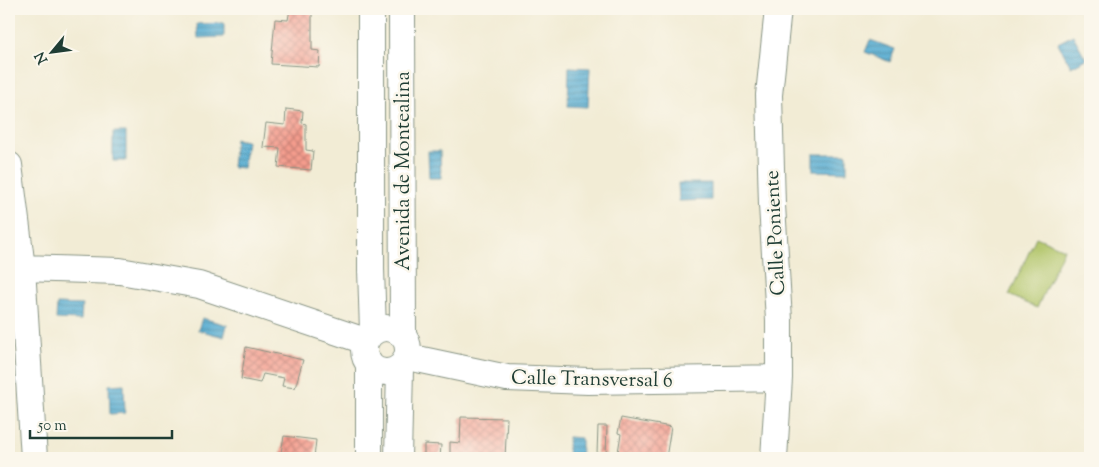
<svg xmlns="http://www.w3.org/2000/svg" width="1099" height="467" viewBox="0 0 1099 467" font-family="'Sorts Mill Goudy',serif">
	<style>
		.park { fill: #b0c468; stroke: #68804e }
		.water { fill: url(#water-rules); stroke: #3a7482 }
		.building { fill: url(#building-cross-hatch) }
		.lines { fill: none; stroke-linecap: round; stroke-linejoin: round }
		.minor-casing { stroke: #889484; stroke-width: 28 }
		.minor { stroke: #fff; stroke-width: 26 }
		.labels { text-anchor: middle; stroke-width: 5; stroke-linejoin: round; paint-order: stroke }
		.street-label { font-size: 20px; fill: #1f3d34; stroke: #fbf7ec }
	</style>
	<defs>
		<pattern id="water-rules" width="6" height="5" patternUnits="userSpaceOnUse" patternTransform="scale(1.25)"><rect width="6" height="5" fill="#54abd1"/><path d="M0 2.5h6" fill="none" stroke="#458caa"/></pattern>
		<pattern id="building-cross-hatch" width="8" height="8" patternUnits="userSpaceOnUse" patternTransform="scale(1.25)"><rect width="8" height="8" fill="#f49c8d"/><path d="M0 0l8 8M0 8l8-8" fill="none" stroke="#c58074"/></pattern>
	</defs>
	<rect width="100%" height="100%" fill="#fbf7ec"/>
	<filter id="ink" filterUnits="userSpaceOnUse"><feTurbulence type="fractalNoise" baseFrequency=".02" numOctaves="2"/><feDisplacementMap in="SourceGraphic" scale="10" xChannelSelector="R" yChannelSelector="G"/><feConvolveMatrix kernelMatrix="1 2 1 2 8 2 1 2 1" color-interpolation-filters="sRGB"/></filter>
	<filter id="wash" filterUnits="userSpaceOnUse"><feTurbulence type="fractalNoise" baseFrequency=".0096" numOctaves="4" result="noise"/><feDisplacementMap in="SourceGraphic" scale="20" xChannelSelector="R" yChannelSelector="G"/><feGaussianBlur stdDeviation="1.12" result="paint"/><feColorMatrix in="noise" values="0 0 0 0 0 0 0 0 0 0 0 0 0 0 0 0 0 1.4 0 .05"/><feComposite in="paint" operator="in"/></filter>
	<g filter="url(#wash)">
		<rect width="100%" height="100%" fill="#f2ecd5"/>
		<path class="park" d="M1036,237l28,12 -27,59 -28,-13z"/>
		<path class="water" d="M224,23v14l-26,1 -1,-14z
			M1073,35l13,24 -15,8 -13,-24z
			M870,40l25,9 -5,13 -25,-10z
			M569,67l21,1 -2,39 -20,-1z
			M113,132h13v29h-13z
			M235,139l12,2 -4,27 -11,-1z
			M428,151h12l1,27h-12z
			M813,154h34v18l-34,-1z
			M678,183h33v17l-32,1z
			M57,304l25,1 -1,15 -25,-1z
			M202,318l25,7 -3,12 -26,-7z
			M124,384l1,29 -15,1 -1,-29z
			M568,437l13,1v20h-13z"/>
		<g id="blocks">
			<path class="building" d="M290,9h22v41l8,1 -1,16 -48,-3 4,-45 13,1z
				M286,109l17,2 -1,12 4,1v26l7,1 -2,19 -33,-3 2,-19 -17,-1 3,-24 19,2z
				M246,347l57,13 -8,28 -13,-2 2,-8 -21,-4 -3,9 -19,-4z
				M461,417l46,1 -2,40h-55v-16l10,1z
				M621,418l50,9 -5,31h-49l4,-24 -3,-1z
				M598,426h9l-1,29 -9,-1z
				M284,436l32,4 -2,18h-34z
				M424,444l17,1 -1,13h-16z"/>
		</g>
	</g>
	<g filter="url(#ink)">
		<use href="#blocks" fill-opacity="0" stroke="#889484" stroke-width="1"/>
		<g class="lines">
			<g class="minor-casing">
				<path id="minor" d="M371,9v260l2,62
					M402,9l1,325
					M9,165l13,103 12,190
					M22,268l98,3 79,14 166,56
					M364 350a22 22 0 1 1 44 0a22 22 0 1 1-44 0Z
					M408,357l99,21 81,3 191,-3
					M369,458v-95
					M398,458l2,-90
					M774,458l5,-80v-58l-7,-115 -3,-110 9,-86"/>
			</g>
			<use href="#minor" class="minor"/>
		</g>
	</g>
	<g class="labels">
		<g class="street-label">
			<text transform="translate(402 171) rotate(-90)" y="7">Avenida de Montealina</text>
			<text transform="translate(774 233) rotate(-93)" y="7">Calle Poniente</text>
			<text transform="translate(592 378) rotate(1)" y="7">Calle Transversal 6</text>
		</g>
	</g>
	<rect width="1099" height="467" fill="none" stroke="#fbf7ec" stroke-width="30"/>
	<g transform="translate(52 52) rotate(241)" stroke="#fbf7ec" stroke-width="4" paint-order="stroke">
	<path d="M0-4L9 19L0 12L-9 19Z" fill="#1f3d34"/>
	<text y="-8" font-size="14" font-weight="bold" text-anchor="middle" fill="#1f3d34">N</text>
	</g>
	<path d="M30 430v8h142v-8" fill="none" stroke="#1f3d34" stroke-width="2.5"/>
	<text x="38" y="430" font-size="15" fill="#1f3d34" stroke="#fbf7ec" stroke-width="4" paint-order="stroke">50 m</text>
</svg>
